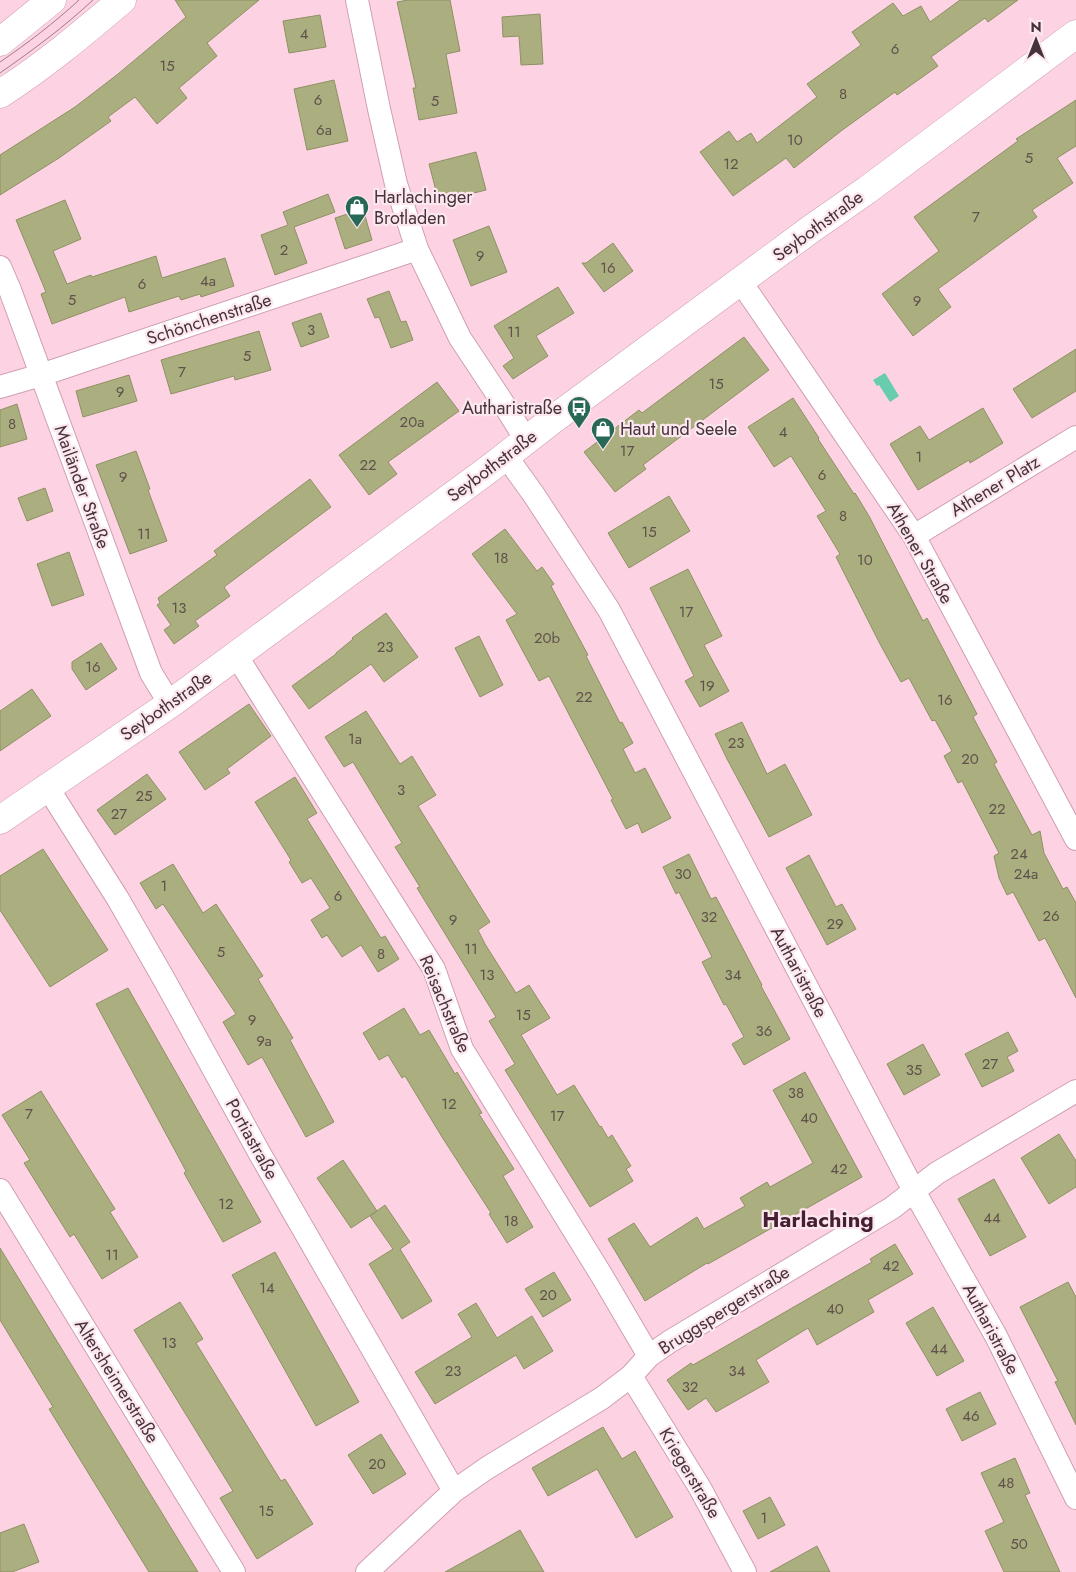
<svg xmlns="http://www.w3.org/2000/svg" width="1076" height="1572" viewBox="0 0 1076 1572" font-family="Jost,sans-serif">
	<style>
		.water { fill: #68ccae }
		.building { fill: #abae7f; stroke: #8e9163 }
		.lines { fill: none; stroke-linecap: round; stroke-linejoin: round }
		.street-casing { stroke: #d09eb3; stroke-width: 24 }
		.secondary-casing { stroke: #d09eb3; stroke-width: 29 }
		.street { stroke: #fff; stroke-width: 22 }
		.secondary { stroke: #fff; stroke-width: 28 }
		.tram { stroke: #9b7c89; stroke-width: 1 }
		.labels { text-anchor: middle; stroke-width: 4.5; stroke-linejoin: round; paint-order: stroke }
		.number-label { font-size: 15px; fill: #5f514c }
		.poi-label { font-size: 18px; fill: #46323b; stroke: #fce7ef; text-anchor: start }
		.street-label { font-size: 18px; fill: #46323b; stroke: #fce7ef }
		.district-label { font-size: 22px; font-weight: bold; fill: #461f32; stroke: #fce7ef }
	</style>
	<rect width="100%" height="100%" fill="#fdd3e4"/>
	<path class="water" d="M885,373l14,23 -9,6 -11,-17 -2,1 -4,-6z"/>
	<path class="building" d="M175,0h84l-52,43 10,13 -38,32 8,10 -30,26 -22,-27 -27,20 3,4 -52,37 -59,37v-40l75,-48 43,-33 68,-57z
		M408,0h42l10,51 -14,3 11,59 -38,7 -6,-32h3l-19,-86z
		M960,0h58l-30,22 -3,-4 -54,39 7,9 -41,29 -2,-3 -54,39 -47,37 -8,-10 -53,38 -33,-44 29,-21 8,11 14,-9 6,10 60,-46 -10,-13 54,-39 -9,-13 41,-29 10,13 18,-10 9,16z
		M540,14l3,50 -22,1 -2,-29 -16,1 -1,-20z
		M320,15l6,32 -37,6 -6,-32z
		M334,80l14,61 -41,9 -13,-61z
		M1076,100v46l-19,12 16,25 -41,27 5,7 -99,72 13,18 -38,29 -31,-42 57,-43 -25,-34 104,-76 -2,-2z
		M476,152l10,38 -47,12 -10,-38z
		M328,194l7,18 -41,15 13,36 -32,12 -14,-40 27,-10 -5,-13z
		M65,200l16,39 -28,12 14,33 24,-9 1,2 64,-21 6,22 63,-20 9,28 -33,11 -1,-3 -19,6 -2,-4 -50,16 -4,-15 -73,27 -11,-30 5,-2 -30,-72z
		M363,209l9,31 -27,9 -10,-31z
		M489,226l18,46 -36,14 -18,-46z
		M613,243l20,28 -29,21 -22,-29h4z
		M558,287l16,26 -38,23 12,20 -35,23 -10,-13 11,-8 -20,-32z
		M389,291l12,31 5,-1 7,19 -22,8 -12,-31 -4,1 -8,-19z
		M321,313l8,24 -28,10 -9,-24z
		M259,331l12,39 -36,10 -1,-4 -63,18 -10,-34z
		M744,337l25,33 -126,95 3,4 -31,23 -31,-40 55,-42 3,3z
		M1076,349v42l-44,27 -19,-29z
		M129,375l8,26 -54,16 -7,-26z
		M437,382l22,29 -71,51 9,12 -28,21 -30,-40z
		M793,398l26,40 -1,1 36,55 1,-1 14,23 54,105 4,-3 50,96 -4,3 24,45 -3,2 38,71 8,-4 4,22 19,36 4,-2 9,16v95l-31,-60 -6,3 -26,-49 -6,3 -8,-17 -5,-22 5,-3 -37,-72 -4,2 -14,-27 8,-5 -17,-31 -3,1 -23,-43 -8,4 -21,-38 -44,-87 4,-3 -23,-38 9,-5 -35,-55 -17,11 -26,-40z
		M17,404l10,35 -27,8v-37z
		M983,408l20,35 -33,20 -1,-3 -51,30 -28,-46 30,-18 9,14z
		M136,451l14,38 -2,1 19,51 -37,13 -34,-89z
		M310,479l21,28 -107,80 6,9 -35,25 4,5 -25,18 -10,-14 7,-5 -14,-20 3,-2 -2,-5 59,-43 -3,-4z
		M45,488l8,23 -26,10 -9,-23z
		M669,496l21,35 -61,37 -21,-35z
		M505,529l32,42 5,-4 12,17 -3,2 37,69 -2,1 34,67 2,-1 11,21 -10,6 12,24 10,-5 26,50 -29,15 -4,-10 -12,6 -15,-29 2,-1 -64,-123 -10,5 -33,-61 11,-6 -45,-60z
		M69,552l15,43 -32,11 -15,-42z
		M688,569l34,67 -18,9 25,46 -29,16 -15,-26 9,-5 -44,-88z
		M386,613l32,44 -34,25 -13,-18 -62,45 -17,-23 44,-32v-1l17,-14 -1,-1z
		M479,636l24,49 -23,12 -25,-49z
		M101,643l16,26 -31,21 -14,-21v-7z
		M32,689l19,27 -51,35v-40z
		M249,704l22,32 -44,33 3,4 -25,17 -26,-38z
		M366,711l34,53 12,-8 24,39 -18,11 72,116 -12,8 7,14 31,49 13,-8 21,33 -29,17 36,60 17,-10 26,42 1,-1 7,12 4,-3 19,31 -5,3 7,12 -43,26 -85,-137 10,-6 -26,-43 7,-4 -79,-129 3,-1 -25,-40 7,-4 -49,-81 -9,5 -19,-30z
		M742,722l25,52 18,-10 27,51 -43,22 -42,-78 -12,-25z
		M147,774l19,25 -51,36 -18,-25z
		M295,777l22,36 -10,6 74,119 4,-2 14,23 -21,13 -17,-27 -19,12 -15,-22 -5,3 -11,-18 19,-12 -19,-30 -9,5 -13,-21 2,-2 -36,-58z
		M43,849l65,101 -58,37 -50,-77v-34z
		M689,854l22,45 5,-2 46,88 -1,1 29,53 -46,26 -12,-21 12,-7 -18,-33 -2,1 -22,-43 10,-5 -33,-65 -3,2 -13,-27z
		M809,855l27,52 6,-3 14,25 -29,16 -41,-77z
		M173,864l30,49 13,-9 47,72 -5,3 35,59 -3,2 44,82 -28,15 -44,-80 -14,8 -25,-43 13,-8 -73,-110 -7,5 -16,-26z
		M128,988l133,234 -38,20 -39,-69 2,-2 -90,-167z
		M404,1008l16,27 9,-5 26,44 2,-2 25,41 -3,1 35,55 -11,7 30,51 -26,16 -18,-29 2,-1 -49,-76 -37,-61 -3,2 -14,-23 -9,5 -16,-27z
		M1008,1032l10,19 -11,6 7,14 -32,16 -17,-33z
		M923,1044l17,31 -36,20 -17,-31z
		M805,1072l57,105 -154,87 -1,-1 -62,38 -37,-62 26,-16 16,24 47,-30 7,12 41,-23 -5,-8 27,-16 3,5 43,-24 -40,-73z
		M41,1091l74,118 -5,3 28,45 -36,22 -28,-45 -4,3 -46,-74 6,-3 -28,-45z
		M1059,1134l17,27v26l-27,17 -28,-46z
		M343,1160l34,51 -26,17 -34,-50z
		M994,1179l32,58 -36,19 -32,-57z
		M385,1205l25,37 -10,7 32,52 -30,18 -33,-55 24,-15 -23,-33z
		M895,1244l18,30 -45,26 6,12 -57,33 -9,-17 -52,32 13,22 -53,30 -10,-14 -18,12 -21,-30 24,-17 2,2 179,-103 -2,-3z
		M0,1248l85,139 113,185h-49l-100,-163 4,-2 -53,-87z
		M275,1252l84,150 -43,24 -84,-151z
		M554,1272l17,28 -28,17 -18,-28z
		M1068,1282l8,15v128l-21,-43 3,-1 -38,-74z
		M180,1302l23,37 -7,4 85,138 4,-2 28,45 -56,35 -37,-61 13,-7 -99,-161z
		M476,1303l21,35 35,-22 21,35 -29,18 -8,-14 -81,49 -20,-32 57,-35 -14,-23z
		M933,1307l31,54 -27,15 -31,-53z
		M980,1392l16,32 -34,17 -16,-32z
		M603,1427l19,32 13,-8 38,66 -37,21 -39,-69 -49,27 -16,-28z
		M381,1434l25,40 -33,20 -25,-39z
		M1015,1458l15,35 -5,2 35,77h-56l-19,-41 19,-9 -23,-49z
		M770,1497l15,28 -27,14 -15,-28z
		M24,1524l15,38 -27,10h-12v-39z
		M520,1530l24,42h-99l49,-27z
		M817,1546l13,26h-60z"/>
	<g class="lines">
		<g class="street-casing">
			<path id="street" d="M357,0l22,109 17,75 21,65 43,89 45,68 21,34
				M0,267l10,23 141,383 19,31
				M741,282l173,254 162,303
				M0,387l41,-12 376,-126
				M506,456l28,39 75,115 305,581 82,145 80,162
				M914,536l162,-99
				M236,655l198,314 28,80 140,227 47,80
				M48,788l70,111 47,82 95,173 194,337
				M0,1190l234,382
				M631,1376l69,112 45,84
				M367,1572l87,-81 33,-23 115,-70 29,-22 18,-20 20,-14 223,-134 45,-35 139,-82"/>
		</g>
		<g class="secondary-casing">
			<path id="secondary" d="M0,42l52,-42
				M0,94c44,-28 83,-61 122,-94
				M0,820l170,-116 319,-235 66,-51 256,-189 56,-39 209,-156"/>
		</g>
		<use href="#street" class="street"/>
		<use href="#secondary" class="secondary"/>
		<path class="tram" d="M0,62c28,-19 54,-39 79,-62
			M0,73c33,-23 64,-46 93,-73"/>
	</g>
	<defs>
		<g id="shop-pin" transform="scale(1.25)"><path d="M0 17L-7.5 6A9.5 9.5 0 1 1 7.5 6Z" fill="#286856" stroke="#fce7ef"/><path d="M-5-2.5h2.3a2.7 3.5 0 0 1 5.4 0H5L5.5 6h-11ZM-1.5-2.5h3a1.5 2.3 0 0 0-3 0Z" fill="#fff"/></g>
		<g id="bus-pin" transform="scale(1.25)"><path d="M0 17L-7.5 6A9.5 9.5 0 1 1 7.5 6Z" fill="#286856" stroke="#fce7ef"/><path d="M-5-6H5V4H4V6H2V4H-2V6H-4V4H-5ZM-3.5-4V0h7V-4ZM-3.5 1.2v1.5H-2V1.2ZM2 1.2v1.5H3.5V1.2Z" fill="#fff"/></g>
	</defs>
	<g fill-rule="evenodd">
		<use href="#shop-pin" x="357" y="207"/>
		<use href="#bus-pin" x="579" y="408"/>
		<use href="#shop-pin" x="603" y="429"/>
	</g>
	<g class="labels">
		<g class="number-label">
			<text x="304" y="39">4</text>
			<text x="895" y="54">6</text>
			<text x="167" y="71">15</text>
			<text x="843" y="99">8</text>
			<text x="318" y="105">6</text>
			<text x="435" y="106">5</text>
			<text x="324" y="135">6a</text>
			<text x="795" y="145">10</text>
			<text x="1029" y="163">5</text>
			<text x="731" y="169">12</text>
			<text x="976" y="222">7</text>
			<text x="284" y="255">2</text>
			<text x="480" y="261">9</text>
			<text x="608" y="273">16</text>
			<text x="208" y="286">4a</text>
			<text x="142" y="289">6</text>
			<text x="72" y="305">5</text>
			<text x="917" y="306">9</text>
			<text x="311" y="335">3</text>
			<text x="514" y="337">11</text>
			<text x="247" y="361">5</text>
			<text x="182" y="377">7</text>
			<text x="716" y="389">15</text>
			<text x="120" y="397">9</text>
			<text x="412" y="427">20a</text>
			<text x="12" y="429">8</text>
			<text x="783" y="437">4</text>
			<text x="627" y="456">17</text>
			<text x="919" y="462">1</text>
			<text x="368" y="470">22</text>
			<text x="822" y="480">6</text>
			<text x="123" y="482">9</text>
			<text x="843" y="521">8</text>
			<text x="649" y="537">15</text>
			<text x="144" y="539">11</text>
			<text x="501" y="563">18</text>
			<text x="865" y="565">10</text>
			<text x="179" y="613">13</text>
			<text x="686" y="617">17</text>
			<text x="547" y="643">20b</text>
			<text x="385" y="652">23</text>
			<text x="93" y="672">16</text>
			<text x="707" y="691">19</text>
			<text x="584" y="702">22</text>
			<text x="945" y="705">16</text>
			<text x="355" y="744">1a</text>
			<text x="736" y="748">23</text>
			<text x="970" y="764">20</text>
			<text x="401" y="795">3</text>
			<text x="144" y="801">25</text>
			<text x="997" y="814">22</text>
			<text x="119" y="819">27</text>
			<text x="1019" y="859">24</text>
			<text x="683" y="879">30</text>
			<text x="1026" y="879">24a</text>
			<text x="164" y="891">1</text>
			<text x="338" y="901">6</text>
			<text x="1051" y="921">26</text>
			<text x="709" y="922">32</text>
			<text x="453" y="925">9</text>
			<text x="835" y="929">29</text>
			<text x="471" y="954">11</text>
			<text x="221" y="957">5</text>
			<text x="381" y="959">8</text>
			<text x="487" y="980">13</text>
			<text x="733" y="980">34</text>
			<text x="523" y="1020">15</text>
			<text x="252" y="1025">9</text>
			<text x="764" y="1036">36</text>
			<text x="264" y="1046">9a</text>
			<text x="990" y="1069">27</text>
			<text x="914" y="1075">35</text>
			<text x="796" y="1098">38</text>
			<text x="449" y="1109">12</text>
			<text x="29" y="1119">7</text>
			<text x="557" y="1121">17</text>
			<text x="809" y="1123">40</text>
			<text x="839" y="1174">42</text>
			<text x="226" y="1209">12</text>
			<text x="992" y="1223">44</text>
			<text x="511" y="1226">18</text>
			<text x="112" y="1260">11</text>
			<text x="891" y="1271">42</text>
			<text x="267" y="1293">14</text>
			<text x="548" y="1300">20</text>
			<text x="835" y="1314">40</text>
			<text x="169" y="1348">13</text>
			<text x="939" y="1354">44</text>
			<text x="453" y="1376">23</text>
			<text x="737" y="1376">34</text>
			<text x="690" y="1392">32</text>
			<text x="971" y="1421">46</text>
			<text x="377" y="1469">20</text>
			<text x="1006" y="1488">48</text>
			<text x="266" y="1516">15</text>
			<text x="764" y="1523">1</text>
			<text x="1019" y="1549">50</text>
		</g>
		<g class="poi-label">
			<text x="374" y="203">Harlachinger<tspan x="374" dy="21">Brotladen</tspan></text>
			<text x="562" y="414" text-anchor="end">Autharistraße</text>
			<text x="620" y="435">Haut und Seele</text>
		</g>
		<g class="street-label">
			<text transform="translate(818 226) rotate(-36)" y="6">Seybothstraße</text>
			<text transform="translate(209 319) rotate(-18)" y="6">Schönchenstraße</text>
			<text transform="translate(492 466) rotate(-37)" y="6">Seybothstraße</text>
			<text transform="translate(995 486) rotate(-31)" y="6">Athener Platz</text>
			<text transform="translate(82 487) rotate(70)" y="6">Mailänder Straße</text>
			<text transform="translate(920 553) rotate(60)" y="6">Athener Straße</text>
			<text transform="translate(166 706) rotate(-35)" y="6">Seybothstraße</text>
			<text transform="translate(799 972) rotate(62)" y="6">Autharistraße</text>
			<text transform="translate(445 1004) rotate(67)" y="6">Reisachstraße</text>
			<text transform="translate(252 1139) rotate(61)" y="6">Portiastraße</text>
			<text transform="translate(724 1310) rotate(-32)" y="6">Bruggspergerstraße</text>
			<text transform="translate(991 1329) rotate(62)" y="6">Autharistraße</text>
			<text transform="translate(117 1381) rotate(58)" y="6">Altersheimerstraße</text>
			<text transform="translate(690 1473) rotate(59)" y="6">Kriegerstraße</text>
		</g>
		<g class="district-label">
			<text x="818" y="1227">Harlaching</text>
		</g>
	</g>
	<g transform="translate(1036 40)" stroke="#fce7ef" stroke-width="4" paint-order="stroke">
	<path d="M0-4L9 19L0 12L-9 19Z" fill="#46323b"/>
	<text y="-8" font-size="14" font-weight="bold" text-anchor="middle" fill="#46323b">N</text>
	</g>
</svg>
